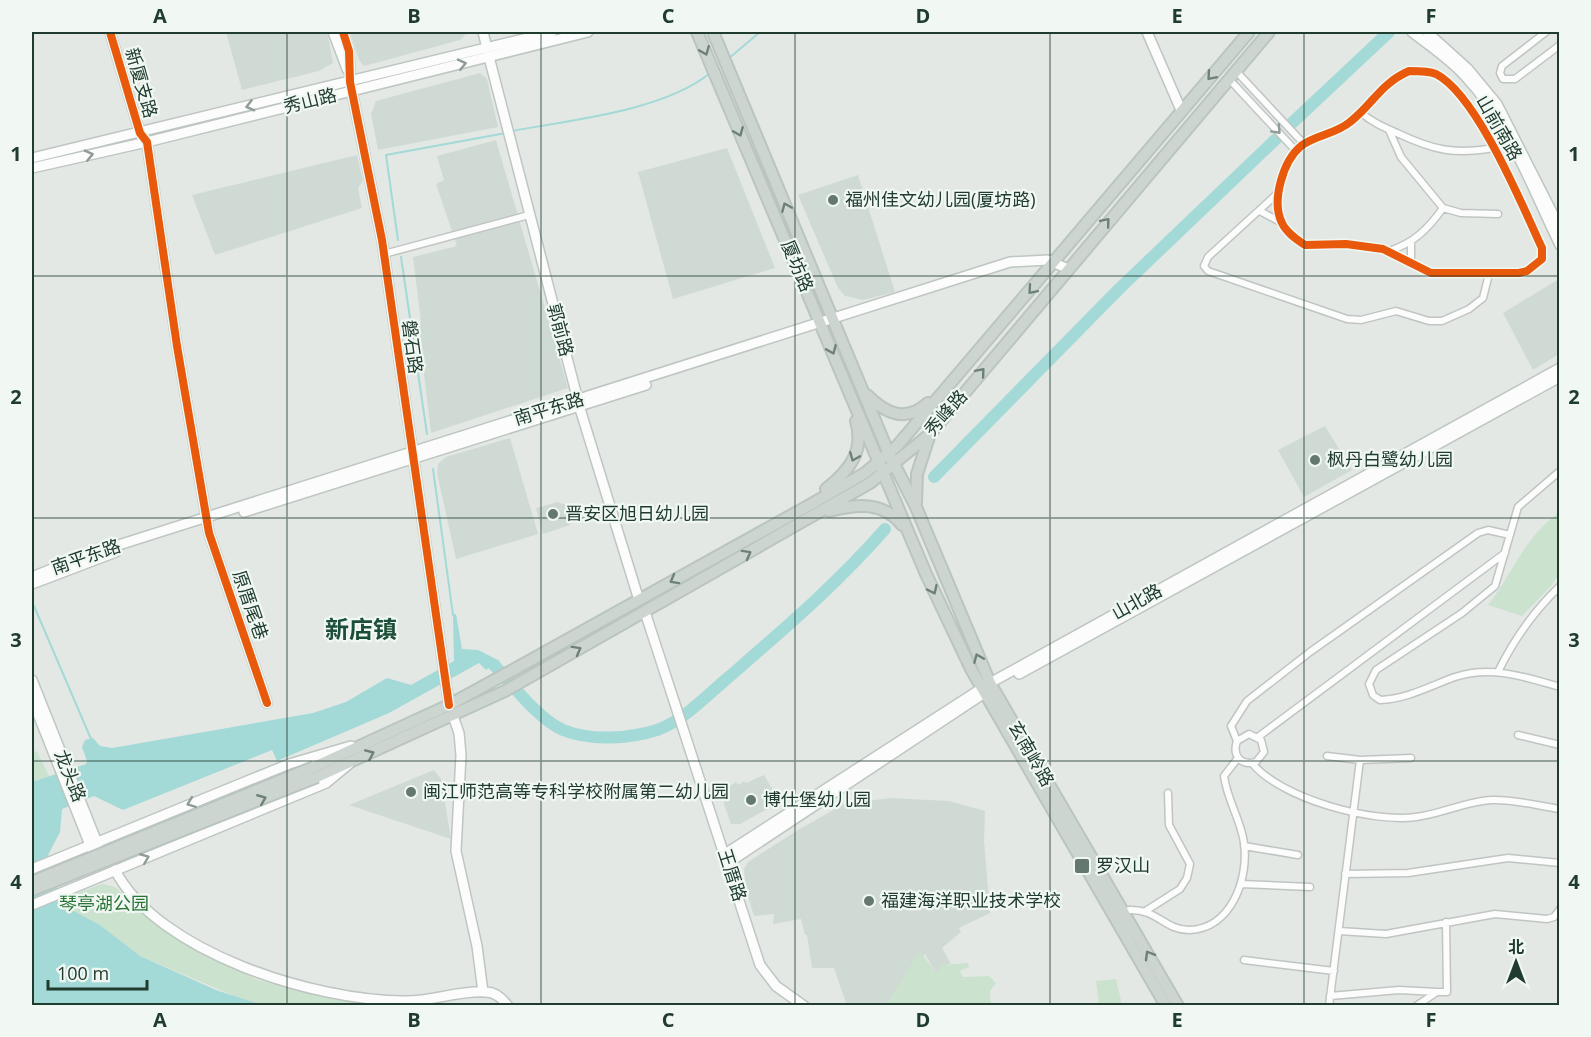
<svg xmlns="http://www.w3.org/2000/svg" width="1591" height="1037" viewBox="0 0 1591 1037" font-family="'Open Sans','Noto Sans SC',sans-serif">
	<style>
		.built { fill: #d0dad4 }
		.green { fill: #cbe2ce }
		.water { fill: #a3d9d6 }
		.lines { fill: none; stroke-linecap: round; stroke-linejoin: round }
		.stream { stroke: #a3d9d6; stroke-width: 2 }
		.river { stroke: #a3d9d6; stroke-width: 12 }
		.street-casing { stroke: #c0c5c2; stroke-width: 9 }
		.secondary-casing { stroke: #bec6c2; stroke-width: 12 }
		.primary-casing { stroke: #bbc5c0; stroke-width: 14 }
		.street { stroke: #fbfcfb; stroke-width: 6 }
		.secondary { stroke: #fbfcfb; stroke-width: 9 }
		.primary { stroke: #cdd5d1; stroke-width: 10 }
		.primary-bridge-casing { stroke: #bbc5c0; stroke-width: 14; stroke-linecap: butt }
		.primary-bridge { stroke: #cdd5d1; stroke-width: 10 }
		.cycleway-casing { stroke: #f1f8f3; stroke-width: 11 }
		.cycleway { stroke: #e8590c; stroke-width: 8 }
		.oneway { stroke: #6e8178 }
		.oneway2 { stroke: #8e9c95 }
		.grid { fill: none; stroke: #203c2f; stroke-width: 1.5; stroke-opacity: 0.55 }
		.poi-dot { fill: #64786f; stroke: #f1f8f3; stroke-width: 2 }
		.labels { text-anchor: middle; stroke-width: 4.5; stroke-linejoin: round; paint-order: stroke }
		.street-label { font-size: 18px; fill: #203c2f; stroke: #f1f8f3 }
		.poi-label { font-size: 18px; fill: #203c2f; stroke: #f1f8f3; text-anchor: start }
		.park-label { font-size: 18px; fill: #2a7438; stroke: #f1f8f3 }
		.district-label { font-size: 24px; font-weight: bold; fill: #1c4f39; stroke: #f1f8f3 }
		.neatline { fill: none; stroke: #203c2f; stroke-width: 2 }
		.grid-label { font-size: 20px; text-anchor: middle; font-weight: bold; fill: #203c2f }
	</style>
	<rect width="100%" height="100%" fill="#e3e8e5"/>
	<path class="built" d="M226,32h101l6,31 -14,8 -77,19z
		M350,32h118l-8,8 -96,26 -5,-6z
		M480,73l7,6 11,48 -120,23 -7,-36 5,-13z
		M496,140l72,248 -137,45 -13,-109 3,-2 -8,-65 44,-11 -21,-62 8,-4 -7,-24z
		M727,148l48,120 -102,31 -35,-127z
		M357,155l6,26 -5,7 4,20 -147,47 -23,-60z
		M858,175l37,117 -32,8 -18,-4 -7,-8 -40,-93z
		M1559,279v75l-26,16 -30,-57z
		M1325,426l27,44 -48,27 -26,-47z
		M510,438l28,96 -82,25 -19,-86 1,-9 8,-7z
		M558,502l8,3 4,20 -27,9 -7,-26z
		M434,770l7,9 10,60 -102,-34z
		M764,775l16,27 -40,22h-9l-7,-20 1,-15 11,-7 3,3 5,-4 2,2z
		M890,798l59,3 36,10 -1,30 6,72 -31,15 2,4 -19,16 9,16 -8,1 -7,9 -11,-20 -39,51h-48l8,-2 -12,-35h-22l-5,-33h-2l-4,-16 -28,5 1,-10 -20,2 -8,-26 -2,-21 4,-7 50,-32 46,-26z"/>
	<path class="green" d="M1559,512v62l-8,12 -29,30 -34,-11c28,-36 33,-63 71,-93z
		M37,751l12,25 -17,6v-29z
		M102,884l13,3 33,30 36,26 73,37 64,17 69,8 -128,1 -23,-8 -99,-42 -40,-31 -33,-17 -6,-9z
		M920,951l16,22 7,-8 25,-2 1,4 -9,4 3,6 26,-1 7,7 -6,8 1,14h-105z
		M1116,979l6,26h-23l-3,-24z"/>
	<path class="water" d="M456,614l6,35 16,1 22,11 -14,9 -7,-7 -90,50 -112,48 -5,-11 -149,60 -29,-14 -32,13 -2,23 -12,23 -1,11 19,41 34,18 40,31 76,34 46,15 -230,1v-224l54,-18 1,-3 -5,-14 3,-7 8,-2 7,8 12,2 201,-35 33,-11 41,-24 24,7 43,-24 -1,-46z"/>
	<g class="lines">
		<path class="stream" d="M728,59l32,-27
			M512,131c59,-11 150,-20 197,-57
			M398,240l-12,-85 120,-22
			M401,257l26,177
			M433,469l20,146
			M34,606l57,133"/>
		<path class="river" d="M1292,123l97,-91
			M934,477l185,-188 157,-150
			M494,665c19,20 44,54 69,65 27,11 66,9 94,0 28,-10 51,-36 73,-54 54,-47 108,-93 155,-147"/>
		<g class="street-casing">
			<path id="street" d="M1546,32l-44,34 -2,7 3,6h12l45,-34
				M1235,70l69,74
				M1409,71c8,0 20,0 27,3 41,21 86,131 106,174v11l-15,12 -8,2h-88l-48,-24 -37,-5 -41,1c-9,-6 -19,-13 -23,-22 -11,-22 1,-62 19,-77 14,-11 35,-12 49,-24 23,-18 30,-38 59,-51z
				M1228,78l68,73
				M1360,112c12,10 23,15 37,21 36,17 57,22 97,15
				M1389,130l12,27 42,51 18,5 37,1
				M1278,193l-70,64 -4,9 4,5 139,48 14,1 35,-9 33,10h13l27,-12 14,-11 6,-24
				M1260,211l22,12
				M1411,242v19
				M1389,251c25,-8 39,-22 54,-43
				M384,254l145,-39
				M1560,471l-42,36 -23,79 -33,27 -86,57 -7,14 4,11 7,5c27,-1 50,-14 75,-23 36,-12 70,0 105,10
				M1498,672c16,-33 35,-60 62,-86
				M1518,735l42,10
				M1258,737l247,-184
				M1237,741l12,-7 12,6 3,12 -8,10c-15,4 -24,-6 -19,-21l-6,-15 16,-25 63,-49 168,-119 10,-3 22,5
				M1327,756l33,4 51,-2
				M1252,763c29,36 120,60 164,54 26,-3 50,-16 76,-17 22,-1 46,6 68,9
				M1244,846l54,9
				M1345,874l63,-1 100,-15 52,5
				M1241,884l69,3
				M1129,910c29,-1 35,20 60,20 42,-1 60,-51 55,-87 -3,-23 -17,-43 -20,-67l14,-18
				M1147,910l33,-21 7,-11 3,-14 -21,-39 -1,-32
				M1339,931l47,3 109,-20 52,5 7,-2 6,-8
				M1244,960l90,11
				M1330,996l69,-6 38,2
				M1329,1006l31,-246
				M1416,1006l21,-14h10l-1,-70"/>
		</g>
		<g class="secondary-casing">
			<path id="secondary" d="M110,32l30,101 7,9 30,204 32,187 58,170
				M333,32l14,37
				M343,32l6,19 1,31 32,158 67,465
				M483,32l4,16
				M1147,32l34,78
				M1412,32c18,14 38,27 53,44 44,47 67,112 95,169
				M1427,32l41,37 29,35 63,124
				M489,57l92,355 58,188
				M32,158l520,-126
				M32,168l115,-26 441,-110
				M244,512l402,-127
				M32,577l52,-21 926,-294 38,-2 20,9
				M32,584l84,-32
				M645,612l115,353 16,21 28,20
				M1019,674l541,-297
				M32,680l66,165
				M32,699l60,151
				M453,716l6,17 2,22 -5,96 21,95 6,46
				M725,854l265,-171 570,-315
				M728,863l261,-173
				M32,869l257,-105 62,-18
				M115,870c43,83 201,131 289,131 27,1 55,-11 82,-9 9,0 16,6 22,14
				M32,905l294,-122 23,-19"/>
		</g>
		<g class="primary-casing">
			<path id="primary" d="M697,32l229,542 45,95 195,337
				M713,32l176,422 27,53 74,176 188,323
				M867,395c19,19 39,28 61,8
				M826,489c23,-18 39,-38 30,-68
				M916,503l1,-29 12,-37
				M829,511c28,-7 54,-10 73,14
				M314,767l135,-62 64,-35 293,-163 59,-34 32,-27 352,-414
				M317,777l188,-86 365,-208 60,-49 339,-402"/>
		</g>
		<use href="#street" class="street"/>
		<use href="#secondary" class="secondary"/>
		<use href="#primary" class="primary"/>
		<g class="primary-bridge-casing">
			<path id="primary-bridge" d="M32,882l282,-115
				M32,890l285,-113"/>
		</g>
		<use href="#primary-bridge" class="primary-bridge"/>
		<g class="cycleway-casing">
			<path id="cycleway" d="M110,32l30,101 7,9 30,204 32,187 58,170
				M343,32l6,19 1,31 32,158 67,465
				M1409,71c8,0 20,0 27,3 41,21 86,131 106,174v11l-15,12 -8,2h-88l-48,-24 -37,-5 -41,1c-9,-6 -19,-13 -23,-22 -11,-22 1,-62 19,-77 14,-11 35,-12 49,-24 23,-18 30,-38 59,-51z"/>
		</g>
		<use href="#cycleway" class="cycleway"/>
	</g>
	<defs><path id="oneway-chevron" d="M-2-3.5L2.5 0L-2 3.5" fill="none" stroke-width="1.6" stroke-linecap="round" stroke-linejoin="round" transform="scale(1.5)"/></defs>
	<g class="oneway">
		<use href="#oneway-chevron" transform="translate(705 51) rotate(68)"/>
		<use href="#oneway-chevron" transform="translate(1211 76) rotate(131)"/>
		<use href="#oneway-chevron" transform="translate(739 132) rotate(67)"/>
		<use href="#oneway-chevron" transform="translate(786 207) rotate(-113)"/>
		<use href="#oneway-chevron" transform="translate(1106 222) rotate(-50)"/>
		<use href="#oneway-chevron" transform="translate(1032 290) rotate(131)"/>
		<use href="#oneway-chevron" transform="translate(832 350) rotate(67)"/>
		<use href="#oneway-chevron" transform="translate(981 372) rotate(-50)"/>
		<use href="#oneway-chevron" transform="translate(854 457) rotate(112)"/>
		<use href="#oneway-chevron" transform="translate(747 554) rotate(-29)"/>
		<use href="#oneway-chevron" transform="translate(674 580) rotate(151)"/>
		<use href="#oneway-chevron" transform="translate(933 590) rotate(65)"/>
		<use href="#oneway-chevron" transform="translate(577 650) rotate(-29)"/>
		<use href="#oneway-chevron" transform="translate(978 658) rotate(-113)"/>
		<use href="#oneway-chevron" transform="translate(370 754) rotate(-24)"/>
		<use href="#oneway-chevron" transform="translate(262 799) rotate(-22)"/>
		<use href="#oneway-chevron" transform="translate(1149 955) rotate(-120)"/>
	</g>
	<g class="oneway2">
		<use href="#oneway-chevron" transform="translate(462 64) rotate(-13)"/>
		<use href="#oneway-chevron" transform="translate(250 106) rotate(166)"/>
		<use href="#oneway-chevron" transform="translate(1277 130) rotate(47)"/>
		<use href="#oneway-chevron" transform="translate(89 155) rotate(-13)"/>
		<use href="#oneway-chevron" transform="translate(191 803) rotate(159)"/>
		<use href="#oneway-chevron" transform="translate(145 858) rotate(-22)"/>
	</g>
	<path class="grid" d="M287,32v974M541,32v974M795,32v974M1050,32v974M1304,32v974M32,276h1528M32,518h1528M32,761h1528"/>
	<g class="poi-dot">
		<circle cx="833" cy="200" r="6"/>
		<circle cx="1315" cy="460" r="6"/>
		<circle cx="553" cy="514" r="6"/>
		<circle cx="411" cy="792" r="6"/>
		<circle cx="751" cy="800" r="6"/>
		<rect x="1074" y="858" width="16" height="16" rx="3"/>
		<circle cx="869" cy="901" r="6"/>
	</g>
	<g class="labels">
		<g class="street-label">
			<text transform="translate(141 83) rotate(74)" y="6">新厦支路</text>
			<text transform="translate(310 101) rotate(-14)" y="6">秀山路</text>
			<text transform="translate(1499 128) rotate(60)" y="6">山前南路</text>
			<text transform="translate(797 266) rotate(67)" y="6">厦坊路</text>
			<text transform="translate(560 330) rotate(75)" y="6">郭前路</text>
			<text transform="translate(412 347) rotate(82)" y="6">磐石路</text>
			<text transform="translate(549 409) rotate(-17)" y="6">南平东路</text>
			<text transform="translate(946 413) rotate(-49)" y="6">秀峰路</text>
			<text transform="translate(86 557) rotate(-19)" y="6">南平东路</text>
			<text transform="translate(1137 602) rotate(-29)" y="6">山北路</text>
			<text transform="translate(250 605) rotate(71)" y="6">原厝尾巷</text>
			<text transform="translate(1031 754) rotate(60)" y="6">玄南岭路</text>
			<text transform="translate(70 776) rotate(68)" y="6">龙头路</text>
			<text transform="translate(732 875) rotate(72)" y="6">王厝路</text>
		</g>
		<g class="poi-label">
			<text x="845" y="206">福州佳文幼儿园(厦坊路)</text>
			<text x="1327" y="466">枫丹白鹭幼儿园</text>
			<text x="565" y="520">晋安区旭日幼儿园</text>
			<text x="423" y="798">闽江师范高等专科学校附属第二幼儿园</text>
			<text x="763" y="806">博仕堡幼儿园</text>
			<text x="1096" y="872">罗汉山</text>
			<text x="881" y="907">福建海洋职业技术学校</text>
		</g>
		<g class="park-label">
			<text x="104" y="910">琴亭湖公园</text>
		</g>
		<g class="district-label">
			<text x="361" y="638">新店镇</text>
		</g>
	</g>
	<rect width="1591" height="1037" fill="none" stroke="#f1f8f3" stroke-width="66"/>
	<g transform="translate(1516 962)" stroke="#f1f8f3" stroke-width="4.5" paint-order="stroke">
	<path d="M0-4.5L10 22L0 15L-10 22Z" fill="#203c2f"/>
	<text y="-9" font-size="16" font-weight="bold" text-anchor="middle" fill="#203c2f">北</text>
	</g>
	<path d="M48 980v9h99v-9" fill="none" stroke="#203c2f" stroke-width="3"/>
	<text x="57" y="980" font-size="18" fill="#203c2f" stroke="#f1f8f3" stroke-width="4.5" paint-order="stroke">100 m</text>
	<rect x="33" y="33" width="1525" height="971" class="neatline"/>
	<g class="grid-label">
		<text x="160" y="23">A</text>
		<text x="414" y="23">B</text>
		<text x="668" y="23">C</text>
		<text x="923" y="23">D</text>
		<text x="1177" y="23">E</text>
		<text x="1431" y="23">F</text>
		<text x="16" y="161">1</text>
		<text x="1574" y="161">1</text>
		<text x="16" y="404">2</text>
		<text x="1574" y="404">2</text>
		<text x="16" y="647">3</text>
		<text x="1574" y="647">3</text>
		<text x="16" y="889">4</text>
		<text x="1574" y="889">4</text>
		<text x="160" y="1027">A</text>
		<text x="414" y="1027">B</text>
		<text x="668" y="1027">C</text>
		<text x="923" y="1027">D</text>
		<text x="1177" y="1027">E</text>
		<text x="1431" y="1027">F</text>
	</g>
</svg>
